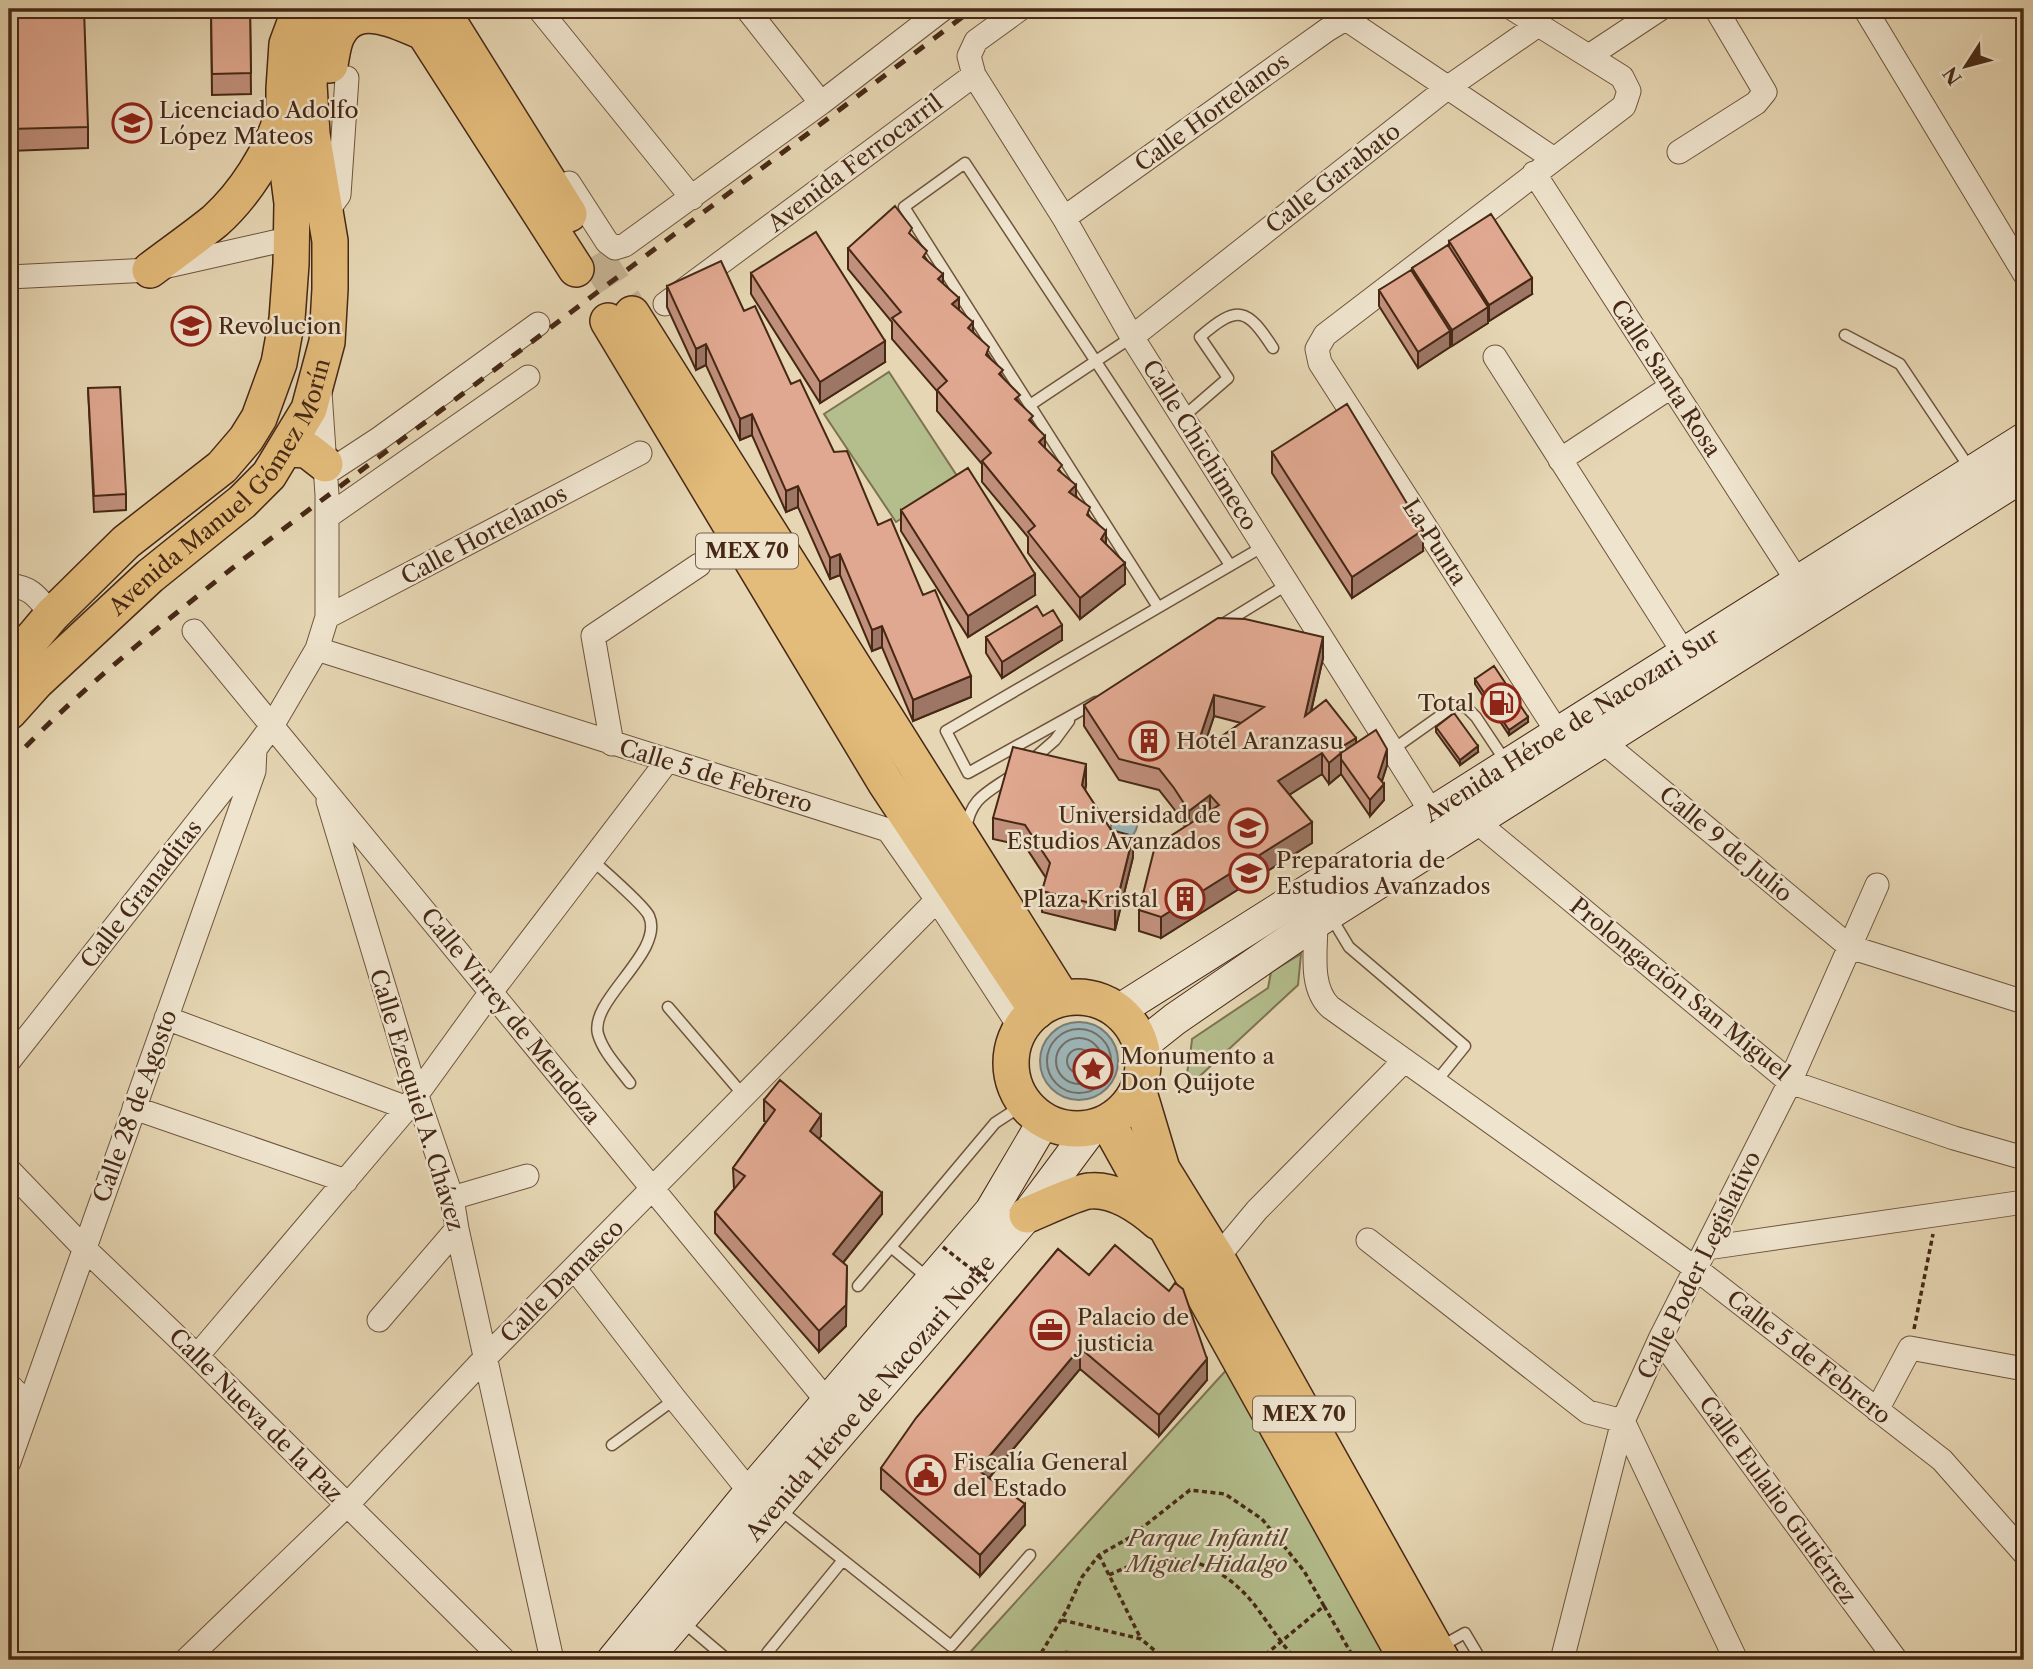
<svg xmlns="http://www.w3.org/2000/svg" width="2033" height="1669" viewBox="0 0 2033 1669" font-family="'Libre Caslon Text',serif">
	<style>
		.green { fill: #b4be8d; stroke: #7d7351; stroke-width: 2 }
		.water { fill: #9db6b9; stroke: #7a7d77; stroke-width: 2 }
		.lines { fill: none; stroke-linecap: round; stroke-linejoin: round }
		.shore { stroke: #726f67; stroke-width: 2 }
		.primary-tunnel { stroke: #c6b393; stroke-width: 35; stroke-dasharray: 35 18; stroke-linecap: butt }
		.service-casing { stroke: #6e543c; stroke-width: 13 }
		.minor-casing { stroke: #6e543c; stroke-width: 25 }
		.secondary-casing { stroke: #462815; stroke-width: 34 }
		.primary-casing { stroke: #462815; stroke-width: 38 }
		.path { stroke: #462815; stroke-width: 3.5; stroke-dasharray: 5 3.5; stroke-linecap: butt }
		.service { stroke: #efe4ce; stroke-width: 10 }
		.minor { stroke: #efe4ce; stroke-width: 23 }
		.secondary { stroke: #efe4ce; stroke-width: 32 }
		.primary { stroke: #e3bb7a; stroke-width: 35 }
		.rail { stroke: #462815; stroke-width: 5; stroke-dasharray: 12 12; stroke-linecap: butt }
		.path-bridge { stroke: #462815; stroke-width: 3.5; stroke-dasharray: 5 3.5; stroke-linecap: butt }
		.wall { fill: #c1907c; stroke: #462815; stroke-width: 2; fill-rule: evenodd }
		.shaded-wall { fill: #9d7665; stroke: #462815; stroke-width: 2 }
		.building { fill: #e0a890; stroke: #462815; stroke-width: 2; fill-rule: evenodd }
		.labels { text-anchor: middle; stroke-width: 5; stroke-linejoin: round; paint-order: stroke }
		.shield { fill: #efe4ce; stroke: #79604c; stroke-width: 2 }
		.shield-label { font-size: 21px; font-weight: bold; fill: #462815 }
		.poi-label { font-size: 23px; fill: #462815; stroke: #efe4ce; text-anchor: start }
		.street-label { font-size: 23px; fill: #462815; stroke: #efe4ce }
		.park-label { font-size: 23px; font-style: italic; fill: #5c462d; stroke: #efe4ce }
	</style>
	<rect width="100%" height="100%" fill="#e6d6b3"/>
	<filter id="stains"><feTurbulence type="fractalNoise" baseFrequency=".00286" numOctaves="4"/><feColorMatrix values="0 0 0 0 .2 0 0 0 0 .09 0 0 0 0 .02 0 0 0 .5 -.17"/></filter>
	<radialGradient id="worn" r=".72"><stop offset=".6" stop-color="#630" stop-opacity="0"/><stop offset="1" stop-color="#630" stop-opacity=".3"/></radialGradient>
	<path class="green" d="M889,372l72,110 -65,40 -72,-108z
		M1301,954l-3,31 -111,103c-2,-15 4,-34 5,-49l76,-51 3,-16z
		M1229,1367l161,293h-427z"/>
	<path class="water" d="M1123,811c14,2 19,15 8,26l-20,-6v-13z
		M1040 1061a39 39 0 1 1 78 0a39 39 0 1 1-78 0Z
		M1066,1651l18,7 35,-5 26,7h-87v-4z"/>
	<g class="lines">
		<path class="shore" d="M1047 1061a32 32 0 1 1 64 0a32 32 0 1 1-64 0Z
			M1056 1061a23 23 0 1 1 46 0a23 23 0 1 1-46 0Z
			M1067 1061a12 12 0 1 1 24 0a12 12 0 1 1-24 0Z"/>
		<path class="primary-tunnel" d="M595,255l37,59"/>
		<g class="service-casing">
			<path id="service" d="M1845,335l55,29 71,106
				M1030,405l102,-68
				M1183,417l45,-39 -28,-41c38,-33 47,-29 73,11
				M1158,607l-254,-400 61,-44 265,402
				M1223,624l65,-40
				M1096,702l-128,71 -22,-42 318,-185
				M1392,750l62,-44 12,1 10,10 30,45
				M1030,762l25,-22 14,-19
				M966,830c4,-33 23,-38 48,-56
				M592,860c11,10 53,46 57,56 16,36 -60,84 -51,118 5,18 21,34 32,49
				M1331,917l18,30 116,99 -30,37
				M668,1007l77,90
				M891,1247l104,-124 29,-19
				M858,1286l33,-39 37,31
				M612,1445l63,-46
				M779,1509l172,137 79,-91
				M682,1621l46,39
				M1440,1647l25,-14 16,27
				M775,1660l-8,-7 76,-93"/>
		</g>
		<g class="minor-casing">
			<path id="minor" d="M539,9l153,189
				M747,9l74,94
				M1020,9l-44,32 -7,15 5,19 90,143 68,119 300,476
				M1331,9l223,150
				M1513,9l109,68 7,14 -5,15 -299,229 -8,14 3,14 238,370
				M1865,9l159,264
				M1589,56l71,-47
				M1679,152l77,-49 9,-11 -49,-83
				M1534,173l264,409
				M569,183l38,59 8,6 10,-3 196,-142 122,-94
				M326,213l13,-18 8,-117
				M1064,218l263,-188 35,-21
				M9,277l141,-7 142,-32
				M665,304l309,-229
				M1132,337l315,-249 91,-63
				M1495,357l189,296
				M1560,460l112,-74
				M325,474l55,-36 158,-114
				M327,517l201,-140
				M9,585c24,3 28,12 43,30
				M327,617l313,-164
				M194,631l633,770
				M317,649l571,181 49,70 84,129
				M1602,741l248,206 174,55
				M612,744l-19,-108 106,-71
				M328,801l89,295 35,102 5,31 95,431
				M1477,822l313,260 164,56 70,20
				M1316,922c0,28 -7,65 14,85l365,261 247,192 82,93
				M166,1018l241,90
				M9,1061l246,-312 17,-23 45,-77 10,-32v-122l-7,-103
				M134,1108l212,73
				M9,1170l75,78 113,108 307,304
				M452,1198l75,-22
				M1368,1240l220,172 35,9 113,239
				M1707,1248l317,-46
				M1217,1258l40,-48 146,-148
				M575,1269l100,130 75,93
				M379,1320l78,-91
				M1660,1339l236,321
				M197,1356l210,-248 84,-116 177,-232
				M9,1385l20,20
				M1877,1410l33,-62 114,21
				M9,1462l245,-691 1,-22
				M186,1660l161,-155 139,-148 451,-457
				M1562,1660l61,-239 37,-82 130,-257 87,-197"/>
		</g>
		<g class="secondary-casing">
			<g id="secondary">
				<path id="s1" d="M1118,1011l906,-572"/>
				<path d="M1141,1046l34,-27 141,-97 708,-447"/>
				<path d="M613,1660l137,-168 241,-281 53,-90"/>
				<path id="s2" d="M645,1660l382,-445 64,-86"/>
			</g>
		</g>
		<g class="primary-casing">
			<g id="primary">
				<path d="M409,9l167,260"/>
				<path d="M441,9l128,205"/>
				<path d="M330,65c2,-11 3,-24 9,-33 19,-32 61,-10 86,1"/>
				<path d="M150,270c21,-16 44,-32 65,-49 30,-27 55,-67 67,-104"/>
				<path d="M632,314l430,684"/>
				<path d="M608,321l277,461 152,229"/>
				<path d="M287,449l20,1 18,14"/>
				<path d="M9,666l43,-51 74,-73 96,-75 24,-28 13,-21 20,-55 8,-44 4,-55 1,-61 -8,-62v-52l3,-45 13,-35"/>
				<path id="s3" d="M9,712l27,-30 114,-106 92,-74 27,-27 40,-66 18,-67 3,-53v-48l-18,-107 -3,-50 6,-44 12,-31"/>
				<circle cx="1077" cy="1063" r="66"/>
				<path d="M1138,1089l24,80 55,89 225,402"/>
				<path d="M1108,1123l299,537"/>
				<path d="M1027,1215c13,-5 50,-23 62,-24 25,-3 52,16 69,31"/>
			</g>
		</g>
		<path class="path" d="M1914,1329l19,-95
			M1099,1555l42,84
			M1109,1575c51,-25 98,-22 138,21 18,20 30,44 50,64
			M1324,1606l31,54
			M1062,1620l79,19 25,21
			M1037,1660l30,-50 15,-33 17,-22 30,-17 61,-48 35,4 37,25 42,52 20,35 -65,54"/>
		<use href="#service" class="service"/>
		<use href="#minor" class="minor"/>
		<use href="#secondary" class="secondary"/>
		<use href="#primary" class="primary"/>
		<path class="rail" d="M9,764c71,-76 155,-141 236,-206l728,-549"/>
		<path class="path-bridge" d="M943,1247l45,35"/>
	</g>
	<path class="wall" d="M9,9l79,118v21l-79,3z
		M211,9h39l1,85 -39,1z
		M912,237l108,167 13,20 12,24 45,69 16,27 19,40 -45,35 -52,-66v-16l-46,-55v-18l-45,-53v-20l-45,-52v-17l-44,-53v-21z
		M1449,241l83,53 -43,27 -1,-2v4l-36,23 -2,-3v4l-32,21 -39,-62v-16l33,-17v-5l37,-22z
		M751,273l134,89 -65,41 -69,-109z
		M667,286l77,25 90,141 44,73 45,70 48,102 -58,24 -31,-74 -10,4 -32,-76 -10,4 -32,-72 -12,5 -34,-77 -12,5 -34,-75 -10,5 -29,-63z
		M88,388l38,106v16l-32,2z
		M1272,452l151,99 -71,47 -80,-125z
		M901,510l134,85 -67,42 -67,-106z
		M1043,616l19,24 -60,38 -16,-25v-16z
		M1323,658l-12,54 76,53 -5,16 2,19 -14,16 -29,-42 -12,10 -7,-10 -33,21 23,48 -151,95 -22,-7v-21l46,-83 -11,-18 -15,-19 -40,-10 -35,-54v-21zM1214,716l27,7 -32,22 -3,-5z
		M1475,679l53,43 -19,13 -34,-51z
		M1436,727l42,25 -18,13 -24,-33z
		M1086,785l-1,5 26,40 22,27 -18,73 -73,-18v-21l4,-13 -21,-32 -32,-7v-21z
		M764,1100l57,36 -2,3 63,75 -39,49 3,63 -27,26 -104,-119v-21l19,-23 -1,-21 33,-46 -2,-1z
		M1058,1249l149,131 -48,56 -79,-67 -91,109 36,47 -45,51 -99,-87v-21z"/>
	<path class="shaded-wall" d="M943,274v21l-5,-16z
		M1532,278v16l-43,27v-16z
		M959,298v21l-7,-15z
		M1488,307v16l-36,23v-16z
		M973,322v21l-5,-15z
		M1450,331v16l-32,21v-16z
		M885,341v21l-65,41v-21z
		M706,344v21l-10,5v-21z
		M752,414v21l-12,5v-21z
		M1045,436v21l-6,-15z
		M1076,485v21l-7,-14z
		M798,486v21l-12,5v-21z
		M1423,530v21l-71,47v-21z
		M1106,531v22l-5,-14z
		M840,554v21l-10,4v-21z
		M1125,563v21l-45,35v-21z
		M1035,574v21l-67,42v-21z
		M1062,625v15l-60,38v-16z
		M882,626v21l-10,4v-21z
		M1323,637v21l-18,79v-21z
		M971,676v21l-58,24v-21z
		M1214,695v21l-13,39v-21z
		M1528,717v5l-19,13v-5z
		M1356,738v22l-15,-1v15l-12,10v-21l9,-14z
		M1478,746v6l-18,13v-5z
		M1387,749v16l-8,25 5,-6v16l-14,16v-16z
		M1322,753v21l-44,28v-21z
		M1086,764v21l-4,21v-21z
		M1210,795v21l-21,16v-21z
		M1312,822v21l-151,95v-21z
		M1133,836v21l-18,73v-21z
		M821,1115v21l-11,16v-21z
		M882,1193v21l-49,61v-21z
		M847,1266l-1,60 -27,26v-21z
		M1080,1348v21l-102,122v-21z
		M1207,1359v21l-48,56v-21z
		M1025,1504v21l-45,51v-21z"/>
	<path class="building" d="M9,9h75l4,118 -79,2z
		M211,9h39l1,64 -39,1z
		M895,206l17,22 -3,5 18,18 -4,6 20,17 -5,5 21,19 -7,6 21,18 -5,6 21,19 -3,8 17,15 -4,4 21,21 -5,4 18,17 -4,4 16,16 -6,6 23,23 -4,5 18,15 -7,7 21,15 -3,8 19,16 -5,8 24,24 -45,35 -52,-66 7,-6 -53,-65 9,-8 -54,-63 10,-9 -55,-63 9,-6 -53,-64z
		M1491,214l41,64 -43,27 -40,-64z
		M816,232l69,109 -65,41 -69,-109z
		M1448,245l40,62 -36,23 -40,-62z
		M721,261l23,50 11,-5 36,78 9,-4 34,72 13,-1 31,74 13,-6 32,76 12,-5 36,86 -58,24 -31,-74 -10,4 -32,-76 -10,4 -32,-72 -12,5 -34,-77 -12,5 -34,-75 -10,5 -29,-63z
		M1411,270l39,61 -32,21 -39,-62z
		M120,387l6,107 -32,2 -6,-108z
		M1347,404l76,126 -71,47 -80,-125z
		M968,468l67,106 -67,42 -67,-106z
		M1037,606l6,10 10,-6 9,15 -60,37 -16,-25z
		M1218,618l27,1 78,18 -18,79 21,-16 30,38 -18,11 3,4 -12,10 -7,-10 -44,28 34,41 -151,95 -22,-7 16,-64 64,-41 -9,-10 -21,16 -15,-23 -15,-19 -40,-10 -35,-54zM1214,695l50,12 -55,38 -8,-11z
		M1494,666l34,51 -19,13 -34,-51z
		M1454,713l24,33 -18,14 -24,-33z
		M1376,730l11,19 -9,28 6,7 -14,16 -29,-41v-6z
		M1013,747l73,17 -4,21 29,45 22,6 -18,73 -73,-18 8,-28 -25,-38 -32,-7z
		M780,1080l41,35 -11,16 72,62 -49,61 14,12 -1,39 -27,26 -104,-119 30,-36 -12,-8 42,-58 -11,-10z
		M1115,1245l54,46 6,-8 8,6 24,70 -48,56 -79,-67 -102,122 47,34 -45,51 -99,-87 35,-50 142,-169 31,26z"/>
	<defs>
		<g id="school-ring" transform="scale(2.0125)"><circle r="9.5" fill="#efe4ce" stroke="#8f2418" stroke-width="1.5"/><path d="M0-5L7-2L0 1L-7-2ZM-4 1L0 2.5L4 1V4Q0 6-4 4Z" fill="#8f2418"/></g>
		<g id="fuel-ring" transform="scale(2.0125)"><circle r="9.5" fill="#efe4ce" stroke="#8f2418" stroke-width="1.5"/><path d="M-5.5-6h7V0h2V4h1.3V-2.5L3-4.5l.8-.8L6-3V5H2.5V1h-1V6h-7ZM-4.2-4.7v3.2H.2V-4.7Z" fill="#8f2418"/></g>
		<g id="building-ring" transform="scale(2.0125)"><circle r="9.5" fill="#efe4ce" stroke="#8f2418" stroke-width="1.5"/><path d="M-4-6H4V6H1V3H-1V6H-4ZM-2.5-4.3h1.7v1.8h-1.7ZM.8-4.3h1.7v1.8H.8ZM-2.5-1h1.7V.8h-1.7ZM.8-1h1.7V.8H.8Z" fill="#8f2418"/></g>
		<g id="university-ring" transform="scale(2.0125)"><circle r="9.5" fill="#efe4ce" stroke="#8f2418" stroke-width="1.5"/><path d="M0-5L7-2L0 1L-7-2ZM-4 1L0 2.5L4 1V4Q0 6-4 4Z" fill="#8f2418"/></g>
		<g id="sight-ring" transform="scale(2.0125)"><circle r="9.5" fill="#efe4ce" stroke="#8f2418" stroke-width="1.5"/><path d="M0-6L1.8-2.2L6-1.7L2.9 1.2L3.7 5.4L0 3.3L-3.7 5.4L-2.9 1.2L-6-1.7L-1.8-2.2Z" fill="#8f2418"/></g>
		<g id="office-ring" transform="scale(2.0125)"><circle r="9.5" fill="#efe4ce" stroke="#8f2418" stroke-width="1.5"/><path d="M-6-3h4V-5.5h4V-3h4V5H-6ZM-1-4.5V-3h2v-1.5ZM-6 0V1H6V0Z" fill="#8f2418"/></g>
		<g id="civic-ring" transform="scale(2.0125)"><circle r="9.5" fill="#efe4ce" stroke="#8f2418" stroke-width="1.5"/><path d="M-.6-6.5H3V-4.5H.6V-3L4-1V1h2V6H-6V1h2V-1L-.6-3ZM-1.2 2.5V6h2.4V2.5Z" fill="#8f2418"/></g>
	</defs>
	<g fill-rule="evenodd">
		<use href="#school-ring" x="132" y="123"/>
		<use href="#school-ring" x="191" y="326"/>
		<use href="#fuel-ring" x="1501" y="703"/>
		<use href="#building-ring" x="1149" y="741"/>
		<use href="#university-ring" x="1248" y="828"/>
		<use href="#university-ring" x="1249" y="873"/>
		<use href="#building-ring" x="1185" y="899"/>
		<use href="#sight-ring" x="1093" y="1069"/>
		<use href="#office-ring" x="1050" y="1330"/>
		<use href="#civic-ring" x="926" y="1475"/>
	</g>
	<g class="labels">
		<g class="shield">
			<rect x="696" y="533.5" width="102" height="35" rx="5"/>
			<rect x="1253" y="1396.5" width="102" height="35" rx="5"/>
		</g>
		<g class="shield-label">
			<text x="747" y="558">MEX 70</text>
			<text x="1304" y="1421">MEX 70</text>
		</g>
		<g class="poi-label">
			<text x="159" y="118">Licenciado Adolfo<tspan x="159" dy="26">López Mateos</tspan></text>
			<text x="218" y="334">Revolucion</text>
			<text x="1474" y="711" text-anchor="end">Total</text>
			<text x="1176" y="749">Hotel Aranzasu</text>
			<text x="1221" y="823" text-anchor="end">Universidad de<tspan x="1221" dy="26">Estudios Avanzados</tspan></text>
			<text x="1276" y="868">Preparatoria de<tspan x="1276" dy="26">Estudios Avanzados</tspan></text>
			<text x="1158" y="907" text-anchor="end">Plaza Kristal</text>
			<text x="1120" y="1064">Monumento a<tspan x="1120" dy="26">Don Quijote</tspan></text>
			<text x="1077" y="1325">Palacio de<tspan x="1077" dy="26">justicia</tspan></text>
			<text x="953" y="1470">Fiscalía General<tspan x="953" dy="26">del Estado</tspan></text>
		</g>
		<g class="street-label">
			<text transform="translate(1212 112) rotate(-36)" y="8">Calle Hortelanos</text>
			<text transform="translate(855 163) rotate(-37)" y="8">Avenida Ferrocarril</text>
			<text transform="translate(1333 178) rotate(-38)" y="8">Calle Garabato</text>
			<text transform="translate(1666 378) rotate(57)" y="8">Calle Santa Rosa</text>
			<text transform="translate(1200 445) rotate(58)" y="8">Calle Chichimeco</text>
			<text dy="8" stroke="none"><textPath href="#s3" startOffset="313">Avenida Manuel Gómez Morín</textPath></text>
			<text transform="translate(484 535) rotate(-28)" y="8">Calle Hortelanos</text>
			<text transform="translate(1435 542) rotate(57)" y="8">La Punta</text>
			<text dy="8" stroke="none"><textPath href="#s1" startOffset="536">Avenida Héroe de Nacozari Sur</textPath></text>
			<text transform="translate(716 776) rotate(17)" y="8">Calle 5 de Febrero</text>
			<text transform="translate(1726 844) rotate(40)" y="8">Calle 9 de Julio</text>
			<text transform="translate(141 894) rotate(-52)" y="8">Calle Granaditas</text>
			<text transform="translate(1680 989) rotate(39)" y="8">Prolongación San Miguel</text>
			<text transform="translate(511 1016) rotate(51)" y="8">Calle Virrey de Mendoza</text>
			<text transform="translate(417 1100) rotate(73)" y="8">Calle Ezequiel A. Chávez</text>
			<text transform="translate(135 1106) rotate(-70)" y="8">Calle 28 de Agosto</text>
			<text transform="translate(1699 1265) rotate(-64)" y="8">Calle Poder Legislativo</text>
			<text transform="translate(562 1281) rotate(-45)" y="8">Calle Damasco</text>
			<text transform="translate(1809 1357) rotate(38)" y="8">Calle 5 de Febrero</text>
			<text dy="8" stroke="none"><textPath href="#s2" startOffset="346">Avenida Héroe de Nacozari Norte</textPath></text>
			<text transform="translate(256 1415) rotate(45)" y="8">Calle Nueva de la Paz</text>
			<text transform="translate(1778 1500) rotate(54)" y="8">Calle Eulalio Gutiérrez</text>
		</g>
		<g class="park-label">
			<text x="1207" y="1546">Parque Infantil<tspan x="1207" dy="26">Miguel Hidalgo</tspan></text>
		</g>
	</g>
	<rect width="2033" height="1669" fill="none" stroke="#e6d6b3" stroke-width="35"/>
	<rect x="10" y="10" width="2012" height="1648" fill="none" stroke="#462815" stroke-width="3.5"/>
	<rect x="18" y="18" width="1998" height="1634" fill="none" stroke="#462815" stroke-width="2"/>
	<g transform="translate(1966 66) rotate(234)" stroke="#efe4ce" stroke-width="5" paint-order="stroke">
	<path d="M0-5L12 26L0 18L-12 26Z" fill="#462815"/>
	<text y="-10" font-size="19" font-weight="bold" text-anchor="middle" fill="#462815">N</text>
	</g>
	<rect width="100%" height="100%" filter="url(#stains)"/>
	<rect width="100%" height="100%" fill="url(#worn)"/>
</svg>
